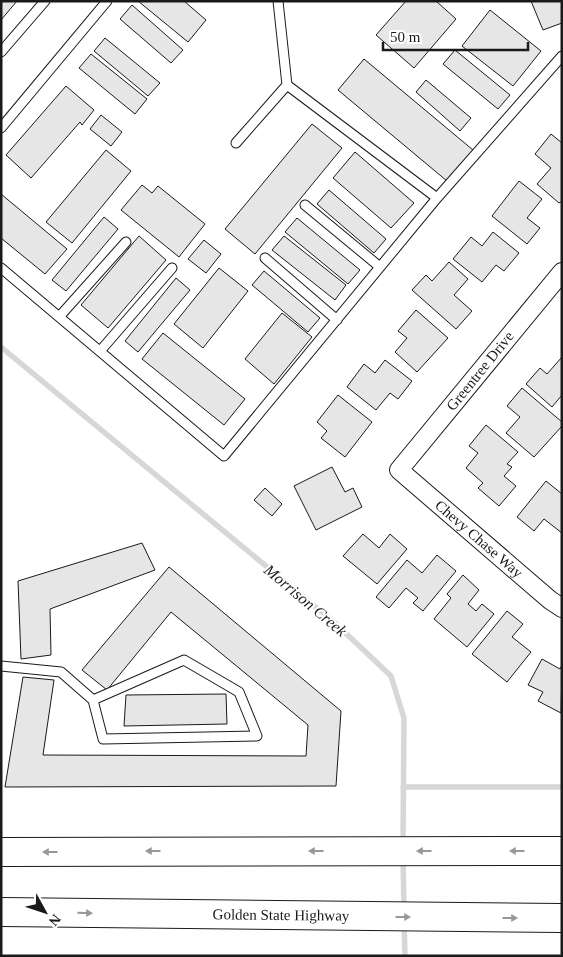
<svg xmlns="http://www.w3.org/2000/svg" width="563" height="957" viewBox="0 0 563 957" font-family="Georgia,serif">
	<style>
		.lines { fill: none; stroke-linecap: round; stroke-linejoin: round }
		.stream { stroke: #d7d7d7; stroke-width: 5.5 }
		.building { fill: #e6e6e6; stroke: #1a1a1a }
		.service-casing { stroke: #1a1a1a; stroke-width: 11 }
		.minor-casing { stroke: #1a1a1a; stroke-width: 20 }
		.motorway-casing { stroke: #1a1a1a; stroke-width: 30 }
		.service { stroke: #fff; stroke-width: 9 }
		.minor { stroke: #fff; stroke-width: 18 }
		.motorway { stroke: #fff; stroke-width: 28 }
		.oneway { fill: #989898 }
		.labels { text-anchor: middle; stroke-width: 4; stroke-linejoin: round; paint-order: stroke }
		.street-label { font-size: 15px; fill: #1a1a1a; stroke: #fff }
		.water-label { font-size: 16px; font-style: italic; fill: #1a1a1a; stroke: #fff }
	</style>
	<rect width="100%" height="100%" fill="#fff"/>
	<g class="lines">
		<path class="stream" d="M1,347l334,276 56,53 13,42 -1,126
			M403,787h159
			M403,858l1,51
			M404,923l1,33"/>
	</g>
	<path class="building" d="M1,1h16l-16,19z
		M138,1h46l22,19 -18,22z
		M406,1h30l20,18 -42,49 -38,-33z
		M531,1h31v22l-19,7z
		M132,5l51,45 -12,13 -51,-44z
		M490,10l51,41 -28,35 -51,-40z
		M105,38l55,45 -12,13 -54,-45z
		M455,50l55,45 -12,14 -55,-45z
		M91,54l56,45 -12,15 -56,-46z
		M364,59l109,91 -26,31 -109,-91z
		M426,80l45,38 -11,13 -44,-39z
		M66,86l28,24 -12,15 -2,-3 -49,56 -25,-23z
		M101,115l21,17 -11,14 -21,-17z
		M312,124l30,24 -87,106 -30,-25z
		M551,134l11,9v58l-3,2 -22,-19 14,-16 -16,-14z
		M106,150l25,21 -59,72 -26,-21z
		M355,152l59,51 -23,25 -58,-50z
		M519,181l23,18 -15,19 13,10 -13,16 -35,-28z
		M142,185l10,8 6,-7 47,38 -26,33 -58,-47z
		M329,190l57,49 -12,14 -57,-49z
		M1,194l66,55 -22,25 -44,-36z
		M104,217l14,12 -52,62 -14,-11z
		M297,218l63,52 -12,14 -63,-52z
		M493,232l26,21 -15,18 -8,-6 -14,17 -29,-23 18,-22 11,9z
		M139,236l27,24 -58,68 -27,-23z
		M284,236l62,49 -11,15 -63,-50z
		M204,240l17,14 -15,19 -18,-14z
		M449,262l19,17 -14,16 18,16 -16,18 -44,-39 14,-15 6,6z
		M219,268l29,23 -45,57 -29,-24z
		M264,271l56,47 -12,14 -56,-47z
		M176,278l14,12 -52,62 -13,-11z
		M416,310l32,28 -31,34 -22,-20 12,-14 -9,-7z
		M282,313l30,24 -38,47 -29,-25z
		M163,333l82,66 -21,26 -82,-66z
		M562,357v38l-10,12 -26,-23 14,-16 7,6z
		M385,360l27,21 -14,18 -8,-6 -14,17 -29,-23 17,-23 11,9z
		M522,388l40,34v4l-28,31 -28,-24 14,-16 -13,-11z
		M338,395l34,27 -27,35 -24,-19 6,-7 -10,-9z
		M486,425l32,27 -11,12 5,3 -8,9 12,10 -17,20 -21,-18 5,-5 -17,-15 12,-15 -9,-7z
		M332,467l13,25 8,-4 9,19 -46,23 -22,-44z
		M546,481l16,13v39l-18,-14 -10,12 -17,-14z
		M265,488l17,16 -10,12 -18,-16z
		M363,534l16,14 11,-14 17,15 -30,35 -34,-28z
		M142,543l13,27 -105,39 1,46 -30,4 -3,-78z
		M437,555l19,16 -33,40 -10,-8 5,-5 -12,-10 -17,20 -13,-11 31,-37 15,13z
		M169,567l172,144 -5,75 -331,1 18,-110 31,3 -11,75 263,1 2,-31 -137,-113 -64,78 -25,-20z
		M463,575l16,15 -11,14 8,7 6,-7 12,10 -27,33 -33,-28 17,-21 -4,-4z
		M507,611l16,13 -11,13 19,15 -24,30 -35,-28z
		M542,659l18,10 2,-4 -1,48 -23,-12 5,-9 -15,-7z
		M226,694l1,30 -103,2 2,-31z"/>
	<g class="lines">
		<g class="service-casing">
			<path id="service" d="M278,1l9,84 150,113
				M1,52l44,-51
				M1,128l106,-127
				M236,143l51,-58
				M305,205l75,62
				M265,258l72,62
				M1,268l223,188 213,-258 125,-142
				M59,317l67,-75
				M101,350l71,-82
				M1,666l60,6 32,28 10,39 154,-3 -18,-44 -55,-32 -91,40"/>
		</g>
		<g class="minor-casing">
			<g id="minor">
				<path id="s1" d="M562,272l-163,198 151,130 12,8"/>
			</g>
		</g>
		<g class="motorway-casing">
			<g id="motorway">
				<path d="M1,852l561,-1"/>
				<path id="s2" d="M1,912l561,6"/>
			</g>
		</g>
		<use href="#service" class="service"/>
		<use href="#minor" class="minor"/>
		<use href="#motorway" class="motorway"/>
	</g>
	<defs><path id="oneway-solid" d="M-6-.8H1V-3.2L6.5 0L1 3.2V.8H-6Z" transform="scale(1.25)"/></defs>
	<g class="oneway">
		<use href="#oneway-solid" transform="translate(153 851) rotate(180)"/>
		<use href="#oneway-solid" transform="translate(316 851) rotate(180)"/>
		<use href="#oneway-solid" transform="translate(424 851) rotate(-180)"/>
		<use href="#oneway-solid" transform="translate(517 851) rotate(-180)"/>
		<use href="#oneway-solid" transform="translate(50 852) rotate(180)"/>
		<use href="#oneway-solid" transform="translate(85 913) rotate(1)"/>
		<use href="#oneway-solid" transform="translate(403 917)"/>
		<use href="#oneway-solid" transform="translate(510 918)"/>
	</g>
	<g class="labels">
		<g class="street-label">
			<text transform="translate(480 371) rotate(-51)" y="5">Greentree Drive</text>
			<text dy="5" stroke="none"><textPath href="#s1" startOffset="362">Chevy Chase Way</textPath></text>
			<text dy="5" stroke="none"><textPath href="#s2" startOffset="280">Golden State Highway</textPath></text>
		</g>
		<g class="water-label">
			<text transform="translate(306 600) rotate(40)" y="6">Morrison Creek</text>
		</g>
	</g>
	<rect width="563" height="957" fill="none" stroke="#1a1a1a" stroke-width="5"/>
	<g transform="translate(45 912) rotate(130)" stroke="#ffffff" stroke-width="4" paint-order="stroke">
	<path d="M0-4L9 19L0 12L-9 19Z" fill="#1a1a1a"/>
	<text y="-8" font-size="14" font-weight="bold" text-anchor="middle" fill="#1a1a1a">N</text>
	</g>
	<path d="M383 42v8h145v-8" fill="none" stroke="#1a1a1a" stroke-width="2.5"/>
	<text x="390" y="42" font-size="15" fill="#1a1a1a" stroke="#ffffff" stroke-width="4" paint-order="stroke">50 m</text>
</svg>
